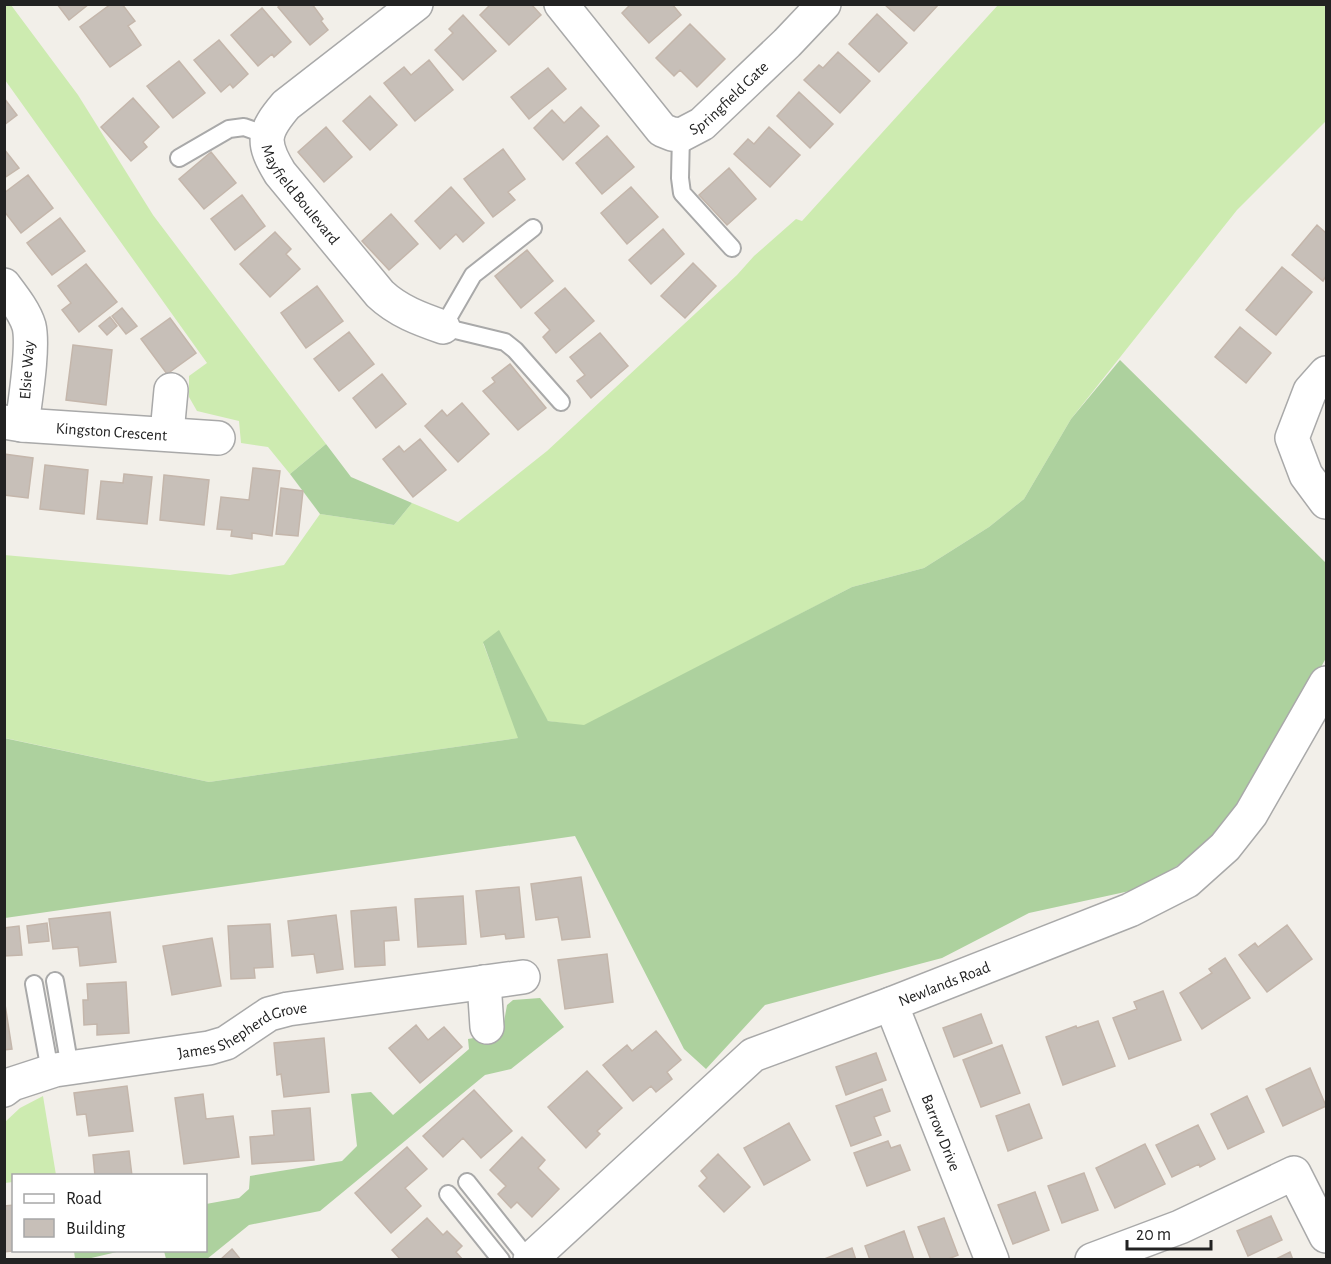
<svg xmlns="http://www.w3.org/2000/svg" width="1331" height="1264" viewBox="0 0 1331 1264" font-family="'Alegreya Sans',sans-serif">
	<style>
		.grass { fill: #cdebb0 }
		.forest { fill: #add19e }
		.building { fill: #c7bfb8; stroke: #c4b6ab; stroke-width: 1.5 }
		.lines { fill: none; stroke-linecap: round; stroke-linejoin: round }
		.lane-casing { stroke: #a9a9a9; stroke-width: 20 }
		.street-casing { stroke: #a9a9a9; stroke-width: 36 }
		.lane { stroke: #fff; stroke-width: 16 }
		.street { stroke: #fff; stroke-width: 33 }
		.labels { text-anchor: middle; stroke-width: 5; stroke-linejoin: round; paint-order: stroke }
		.street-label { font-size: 16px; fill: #222; stroke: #fff }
	</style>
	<rect width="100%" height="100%" fill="#f2efe9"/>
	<path class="grass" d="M4,5h7l67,90 75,120 173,229 -36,30 -22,-27 -27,-4 -2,-22 -42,-10 -8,-14v-21l18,-13 -202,-283z
		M998,5h328v116l-89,89 -166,209 -47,80 -35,28 -65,41 -72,19 -268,139 -36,-5 -65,-78 36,95 -310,44 -204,-44 -1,-183 226,20 54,-10 36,-51 74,11 18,-22 46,19 89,-71 190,-176 17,-19 42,-37 6,2z
		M43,1096l13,79 -42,1 -1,6 -8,1v-61l15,-14z"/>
	<path class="forest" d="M1120,360l206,203v95l-81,147 -38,39 -59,43 -119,26 -87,45 -177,47 -59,64 -22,-20 -109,-213 -570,82 -1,-180 205,44 309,-44 -35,-96 16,-12 49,91 36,4 268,-138 72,-19 65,-41 35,-28 47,-80z
		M326,444l25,33 61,26 -18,22 -74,-11 -30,-40z
		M540,998l24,29 -53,42 -26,6 -165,136 -71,14 -42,34h-41l-2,-8 42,-1v-46l33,-6 10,-9 1,-13 92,-15 15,-15 -6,-52 20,-2 22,23 76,-66 -1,-10 34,-6 5,-28 6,-5z
		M74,1251v-1l47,1 -34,8h-12z"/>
	<path class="building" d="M57,4h32l-20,16z
		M111,4h11l13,17 -7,5 13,19 -31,22 -30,-40z
		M282,4h30l11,15 -2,2 7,9 -18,15 -32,-38z
		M491,4h40l10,11 -32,30 -29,-30z
		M631,4h41l9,11 -32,28 -27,-30z
		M884,4h55l-25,27z
		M262,8l29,34 -17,15 -2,-3 -14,12 -27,-31z
		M877,14l30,29 -28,29 -30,-28z
		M463,15l33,36 -33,29 -28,-30 18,-17 -4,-4z
		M690,24l35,35 -28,28 -17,-17 -6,6 -18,-18z
		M219,40l29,34 -15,14 -3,-4 -9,8 -27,-32z
		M838,52l32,29 -30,32 -36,-33 15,-15 4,3z
		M429,60l24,30 -38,31 -31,-38 20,-16 7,8z
		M179,61l26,32 -32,25 -26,-32z
		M548,68l18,21 -37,30 -18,-22z
		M799,92l34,32 -23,24 -33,-32z
		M370,96l27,29 -27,25 -27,-29z
		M4,98l13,17 -13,10z
		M133,98l26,29 -16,15 4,5 -16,14 -30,-34z
		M581,107l18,19 -36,34 -29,-32 18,-18 12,13z
		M326,127l26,30 -28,25 -26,-30z
		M769,127l31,28 -30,32 -36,-33 14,-15 6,5z
		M607,136l27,31 -32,27 -26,-31z
		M4,149l15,19 -15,10z
		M503,149l22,30 -17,13 7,8 -22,17 -29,-38z
		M211,152l25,31 -32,26 -25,-30z
		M729,168l27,31 -29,26 -28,-30z
		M28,175l25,33 -32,25 -17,-22v-18z
		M451,187l33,36 -21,19 -7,-8 -16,15 -25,-28z
		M631,187l27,30 -31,27 -26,-31z
		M242,195l23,31 -30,24 -24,-31z
		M391,214l27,30 -29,26 -27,-29z
		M60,218l25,33 -33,24 -25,-32z
		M1317,225l9,8v43l-3,5 -31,-26z
		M663,229l21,25 -33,30 -22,-24z
		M275,232l16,17 -5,5 14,15 -30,28 -30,-33z
		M527,250l26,31 -32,27 -26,-32z
		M693,263l23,23 -31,32 -24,-22z
		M86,264l31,38 -38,30 -17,-22 9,-7 -13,-17z
		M1282,267l30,25 -36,43 -30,-25z
		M317,286l26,35 -37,27 -25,-35z
		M565,288l29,33 -38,32 -13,-16 7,-7 -15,-17z
		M122,308l15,18 -11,8 -14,-18z
		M110,317l7,9 -10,9 -8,-9z
		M170,318l26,35 -29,21 -26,-35z
		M1240,327l31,26 -25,30 -31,-26z
		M349,332l25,32 -35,27 -25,-32z
		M600,333l28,33 -37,32 -14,-17 8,-6 -15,-18z
		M73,345l39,5 -6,55 -40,-5z
		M510,364l36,44 -28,22 -35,-39 12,-9 -3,-4z
		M382,374l24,30 -30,24 -23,-30z
		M462,403l27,31 -31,28 -33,-36 17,-16 5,6z
		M420,439l26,31 -33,27 -30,-38 16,-13 5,6z
		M4,454l29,4 -5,40 -24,-3z
		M45,465l43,5 -4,44 -44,-5z
		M253,468l27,3 -8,65 -20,-3v6l-21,-3 1,-6 -15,-1 4,-32 28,3z
		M124,474l28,3 -5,47 -50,-5 4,-38 22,2z
		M164,475l45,5 -5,45 -44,-5z
		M281,488l22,3 -5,45 -22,-2z
		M581,877l9,60 -28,3 -4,-23 -22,3 -5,-36z
		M519,887l5,50 -18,2 -1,-5 -24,3 -5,-46z
		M463,896l3,48 -48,3 -3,-48z
		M396,907l3,33 -15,1 1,24 -30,2 -4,-56z
		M110,912l6,50 -36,4 -2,-19 -25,2 -4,-30z
		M336,915l7,54 -26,4 -3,-19 -22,2 -4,-35z
		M47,923l2,18 -20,2 -2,-17z
		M270,924l3,43 -19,1 1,10 -24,1 -3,-53z
		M1287,925l25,34 -45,33 -28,-37 16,-12 3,4z
		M19,926l3,29 -18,1v-28z
		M212,938l9,48 -49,9 -9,-49z
		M607,954l6,48 -48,7 -7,-49z
		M1225,958l25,40 -48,31 -22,-36 32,-20 -3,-4z
		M126,982l3,51 -32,2v-11l-13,1 -1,-25h5l-1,-16z
		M1163,991l18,49 -52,19 -16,-41 24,-9 -3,-7z
		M4,998l8,51 -8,1z
		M981,1014l11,29 -38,14 -11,-29z
		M1098,1021l17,45 -52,19 -17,-48 30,-11 1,2z
		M416,1025l12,15 16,-13 18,20 -42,36 -31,-35z
		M656,1031l25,29 -14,12 5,7 -16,13 -5,-6 -18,15 -30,-36 24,-20 5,6z
		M324,1038l5,54 -45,5 -3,-23 -4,1 -3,-32z
		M1002,1045l18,48 -39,14 -18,-47z
		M876,1053l10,27 -40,15 -10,-28z
		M1310,1068l16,38 -43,20 -17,-37z
		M587,1071l35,37 -25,23 3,3 -14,14 -38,-41z
		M127,1086l6,45 -44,5 -3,-22 -9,1 -3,-22z
		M882,1089l8,22 -16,6 7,18 -30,11 -15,-40z
		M474,1090l38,41 -31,27 -18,-20 -20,19 -20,-21z
		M203,1094l3,25 27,-3 6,41 -55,7 -9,-66z
		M1247,1096l17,36 -36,17 -17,-35z
		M1029,1104l13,34 -34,13 -12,-35z
		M310,1108l4,52 -62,4 -2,-27 24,-2 -2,-24z
		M789,1123l21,37 -46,25 -20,-37z
		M1198,1125l17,34 -15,8 -1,-3 -27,13 -16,-32z
		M522,1137l23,23 -7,8 21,21 -27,28 -15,-15 -6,6 -13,-14 8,-8 -16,-16z
		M888,1141l3,7 9,-3 10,25 -43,16 -13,-33z
		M1145,1144l20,40 -50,24 -19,-40z
		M407,1147l20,22 -22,19 16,18 -30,27 -36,-40z
		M129,1151l3,25h-37l-2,-21z
		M718,1154l32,33 -26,25 -25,-26 8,-8 -6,-7z
		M1084,1173l14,37 -36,13 -14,-37z
		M1035,1192l14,38 -36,14 -15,-39z
		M14,1205v45h8l-18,2v-46z
		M1271,1216l11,24 -34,16 -11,-25z
		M427,1218l16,17 4,-4 15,15 -6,6 7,8h-62l-9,-10z
		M944,1218l14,37 -12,5h-15l-13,-33z
		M904,1231l10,29h-44l-5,-14z
		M852,1248l4,12h-34z
		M232,1249l9,11h-21z
		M1290,1252l3,8h-19z"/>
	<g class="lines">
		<g class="lane-casing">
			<path id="lane" d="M681,135l-1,43 2,15 50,55
				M179,158l50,-29 15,-2 23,8
				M533,228l-60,47 -30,52 62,15 10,8 46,52
				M55,981l15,87
				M34,984l16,87
				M467,1182l62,78
				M448,1194l53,66"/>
		</g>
		<g class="street-casing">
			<g id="street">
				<path id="s1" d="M416,4l-130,101c-23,27 -25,37 -6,68l100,121c18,17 40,25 63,33"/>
				<path id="s2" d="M561,4l101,126 10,4 9,1 21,-11 85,-81 37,-39"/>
				<path d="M4,285c9,12 21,27 25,41 5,21 -4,75 -7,99"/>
				<path d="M1326,373l-16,18 -18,47 14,37 20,27"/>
				<path id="s3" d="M4,422l18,3 196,13"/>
				<path d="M167,433l4,-43"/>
				<path d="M484,982l3,45"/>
				<path id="s4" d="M891,1004l101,256"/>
				<path id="s5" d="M4,1090l8,-6 43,-14 154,-22 17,-5 43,-29 19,-5 235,-32"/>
				<path id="s6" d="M530,1260l223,-205 138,-51 239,-94 57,-29 38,-34 26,-33 75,-131"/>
				<path d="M1092,1260l88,-33 114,-54 32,63"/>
			</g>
		</g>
		<use href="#lane" class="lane"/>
		<use href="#street" class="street"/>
	</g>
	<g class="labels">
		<g class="street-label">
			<text dy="6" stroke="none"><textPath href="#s2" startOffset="242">Springfield Gate</textPath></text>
			<text dy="6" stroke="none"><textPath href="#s1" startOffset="270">Mayfield Boulevard</textPath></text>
			<text transform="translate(26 370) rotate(-86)" y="6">Elsie Way</text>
			<text dy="6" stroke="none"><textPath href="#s3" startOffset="108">Kingston Crescent</textPath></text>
			<text dy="6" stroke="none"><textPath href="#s6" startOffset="507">Newlands Road</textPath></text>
			<text dy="6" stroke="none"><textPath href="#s5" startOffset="249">James Shepherd Grove</textPath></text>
			<text dy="6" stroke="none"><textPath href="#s4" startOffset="138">Barrow Drive</textPath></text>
		</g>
	</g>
	<rect width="1331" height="1264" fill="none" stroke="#222222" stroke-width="12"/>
	<rect x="12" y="1174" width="195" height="78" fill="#ffffff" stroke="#a7a7a7" stroke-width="1.5"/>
	<rect x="24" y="1194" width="30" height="9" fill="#ffffff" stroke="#a7a7a7" stroke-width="1.5"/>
	<text x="66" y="1204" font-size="18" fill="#222222">Road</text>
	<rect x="24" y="1219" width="30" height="18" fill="#c7bfb8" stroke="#a7a7a7" stroke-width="1.5"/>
	<text x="66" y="1234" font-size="18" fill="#222222">Building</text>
	<path d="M1127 1240v9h84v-9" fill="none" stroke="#222222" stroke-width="3"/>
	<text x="1136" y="1240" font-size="18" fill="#222222" stroke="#ffffff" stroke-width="4.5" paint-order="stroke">20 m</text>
</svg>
